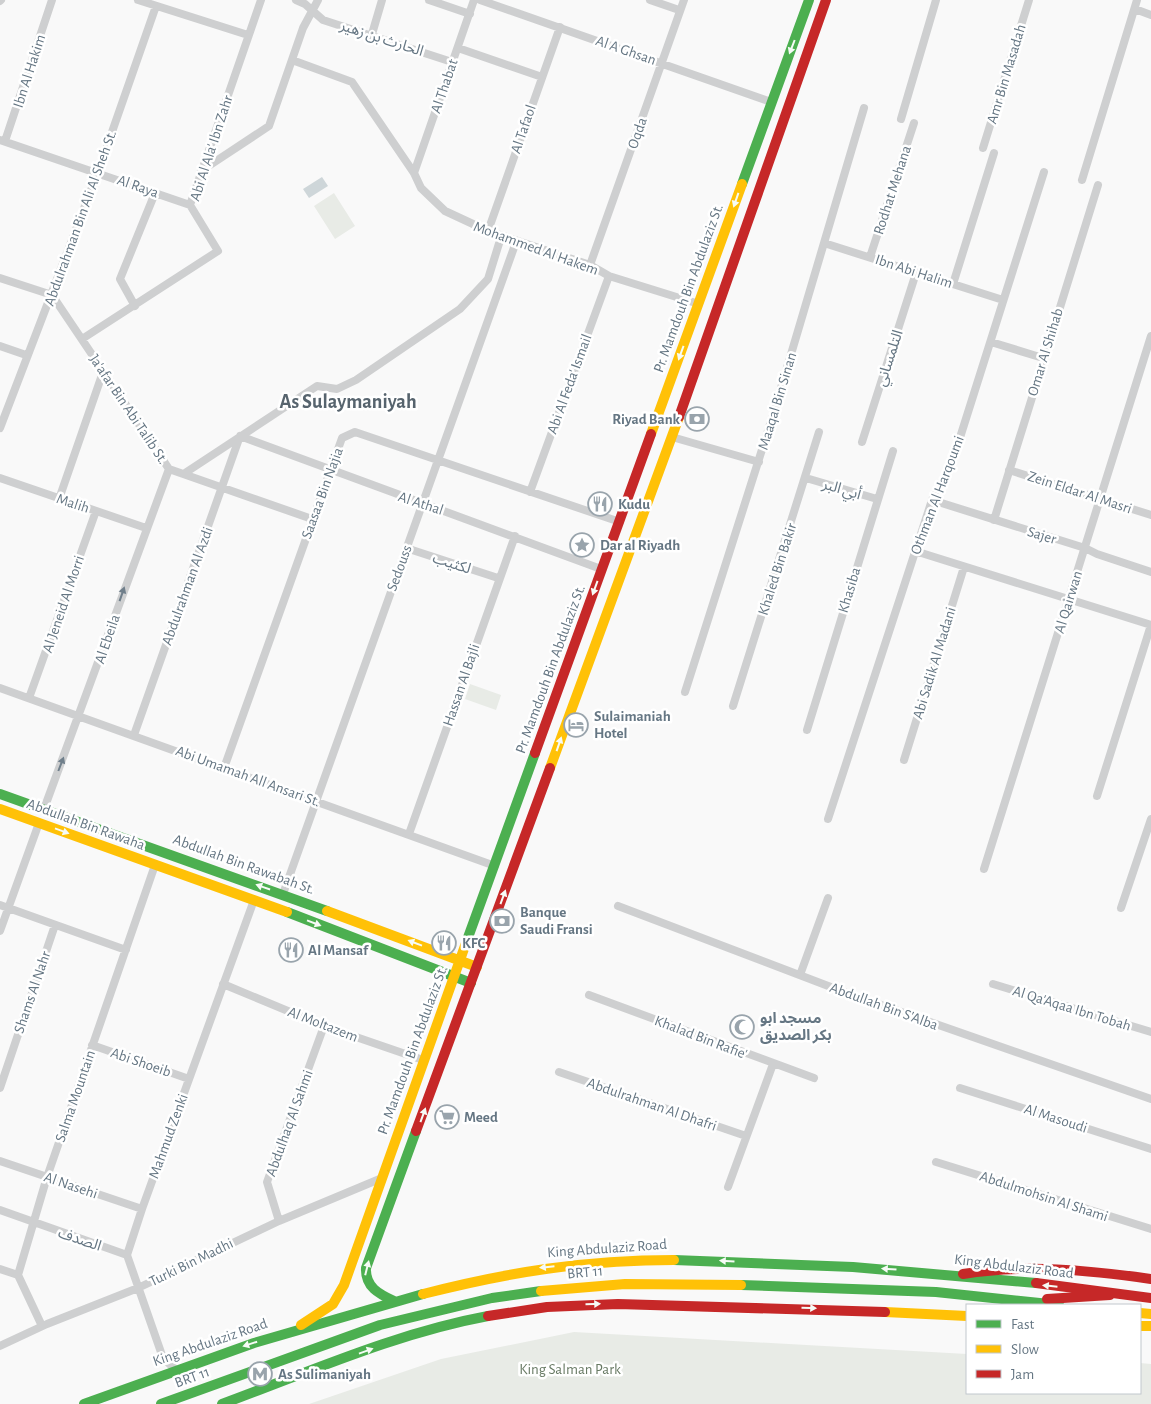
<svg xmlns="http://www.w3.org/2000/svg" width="1151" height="1404" viewBox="0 0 1151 1404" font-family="'Alegreya Sans','Noto Sans Arabic',sans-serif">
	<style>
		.green { fill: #e8ebe6 }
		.water { fill: #ced6d9 }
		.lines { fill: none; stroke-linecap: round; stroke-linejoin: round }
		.street { stroke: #cecfd0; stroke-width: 8 }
		.fast { stroke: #4caf50; stroke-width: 10 }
		.slow { stroke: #ffc107; stroke-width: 10 }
		.jam { stroke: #c62828; stroke-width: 10 }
		.oneway { fill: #f6fbf6 }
		.oneway2 { fill: #707f8b }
		.labels { text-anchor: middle; stroke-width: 5; stroke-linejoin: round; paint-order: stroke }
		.street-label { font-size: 15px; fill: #657683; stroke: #fff }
		.poi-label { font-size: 15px; font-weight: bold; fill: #657683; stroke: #fff; text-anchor: start }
		.park-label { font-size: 15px; fill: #687a64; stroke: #fff }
		.district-label { font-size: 20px; font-weight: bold; fill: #57646e; stroke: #fff }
	</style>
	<rect width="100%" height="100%" fill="#f9f9f9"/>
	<path class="green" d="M334,193l21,33 -20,13 -21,-33z
		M470,684l31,11 -5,15 -31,-11z
		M574,1332l393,22v39h173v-30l11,1v40h-842l132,-45z"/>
	<path class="water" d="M322,177l6,9 -19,12 -6,-9z"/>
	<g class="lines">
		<path class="street" d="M138,0l110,35
			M296,0l9,4 18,16 129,42
			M429,0l41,14
			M480,0l291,102
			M650,0l29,10
			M0,1l1,-1
			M1135,9l16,6
			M372,34l10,-34
			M458,48l84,29
			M292,60l60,22 62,91 7,15 24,23 43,20 102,34 19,11 90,28
			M901,119l35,-119
			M0,140l190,65
			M5,141l47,-141
			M983,148l46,-148
			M201,171l68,-45 34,-98 15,-28
			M414,173l60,-173
			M1082,180l55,-180
			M488,231l72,-204
			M824,243l179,57
			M870,257l44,-134
			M590,265l94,-265
			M0,278l52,17 117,174 143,50
			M953,284l41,-131
			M135,306l-15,-27 35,-86
			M82,339l136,-88 -28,-46 71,-205
			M991,342l52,16
			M0,346l26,9
			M0,428l98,-256 58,-166
			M240,436l361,133
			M672,437l87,25
			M862,442l54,-169
			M1009,470l142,45
			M185,473l132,-87 20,3 19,-9 104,-71 28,-30 13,-42
			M0,478l146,50
			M806,478l71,21
			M530,492l79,-216
			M59,499l44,-127
			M932,500l153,48 12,6 54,18
			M994,520l104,-335
			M406,548l92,30
			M915,551l236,74 -54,171
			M0,688l495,178
			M685,692l88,-277 91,-307
			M29,698l67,-187
			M733,706l86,-274
			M807,730l86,-279
			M134,735l106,-299
			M904,760l60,-193
			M224,768l118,-330 13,-6 265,90
			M44,809l125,-340
			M828,819l104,-319 19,-34 93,-294
			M409,834l106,-298
			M984,869l167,-533
			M283,894l233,-652
			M0,905l126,45
			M618,906l226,86 307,107
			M1121,908l30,-89
			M0,931l39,-108
			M800,975l28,-77
			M223,984l101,42 99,34
			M993,984l158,48
			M589,995l225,83
			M92,1045l97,34
			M559,1072l187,64
			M0,1088l55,-163
			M960,1088l191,61
			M0,1161l142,48
			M936,1162l215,67
			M728,1187l45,-123
			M0,1210l127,45
			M279,1221l-12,-39 57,-156
			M0,1269l18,6
			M42,1326l-24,-51 29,-98 108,-312
			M0,1346l47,-22 91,-36 141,-67 103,-43
			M175,1369l-12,-11 -36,-103 15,-46 112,-309"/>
		<path class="fast" d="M742,184l67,-184
			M0,794l327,117
			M287,912l184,71
			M466,943l69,-190
			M674,1260l179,7 183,16
			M741,1285l195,7 123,13
			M394,1301c-15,-7 -29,-14 -28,-33l50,-137
			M84,1404l170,-61 169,-49
			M161,1404l219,-79 112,-27 49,-7
			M222,1404c87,-32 174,-71 266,-88"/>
		<path class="slow" d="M651,434l91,-250
			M550,768l129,-351
			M0,809l287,103
			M327,911l150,56
			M541,1291l84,-7 116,1
			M423,1294c86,-22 162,-34 251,-34
			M885,1312l82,4
			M1140,1313l11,1
			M301,1325l32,-21 11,-19 122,-342
			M1140,1326h11"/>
		<path class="jam" d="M679,417l147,-417
			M535,753l116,-319
			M416,1131l134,-363
			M963,1274c63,-10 125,-4 188,5
			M1036,1283l115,15
			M1047,1299l63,-4
			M488,1316l59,-9 71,-3 267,8"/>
	</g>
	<defs><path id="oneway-solid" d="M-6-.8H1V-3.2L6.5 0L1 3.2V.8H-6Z" transform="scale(1.25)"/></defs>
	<g class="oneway">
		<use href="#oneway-solid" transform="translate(792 47) rotate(111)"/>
		<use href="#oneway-solid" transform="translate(736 200) rotate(109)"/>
		<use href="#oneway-solid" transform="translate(681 353) rotate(110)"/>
		<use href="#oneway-solid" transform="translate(595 588) rotate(110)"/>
		<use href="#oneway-solid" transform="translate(559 744) rotate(-71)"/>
		<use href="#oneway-solid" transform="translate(62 831) rotate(20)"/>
		<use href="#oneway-solid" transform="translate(263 887) rotate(-161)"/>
		<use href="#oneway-solid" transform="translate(503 897) rotate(-70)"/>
		<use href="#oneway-solid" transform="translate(314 923) rotate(21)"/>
		<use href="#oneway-solid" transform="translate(415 943) rotate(-159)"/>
		<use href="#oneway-solid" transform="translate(423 1115) rotate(-70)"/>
		<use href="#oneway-solid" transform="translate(727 1261) rotate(-177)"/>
		<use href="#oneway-solid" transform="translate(547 1267) rotate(174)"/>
		<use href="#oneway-solid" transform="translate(367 1268) rotate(-76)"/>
		<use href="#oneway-solid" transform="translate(889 1269) rotate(-176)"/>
		<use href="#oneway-solid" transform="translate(1050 1286) rotate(-174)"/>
		<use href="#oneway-solid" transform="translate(593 1304) rotate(-2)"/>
		<use href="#oneway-solid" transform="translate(809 1308) rotate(2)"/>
		<use href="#oneway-solid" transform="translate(250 1344) rotate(162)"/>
		<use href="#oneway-solid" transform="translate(366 1351) rotate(-20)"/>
	</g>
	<g class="oneway2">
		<use href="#oneway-solid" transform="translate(122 594) rotate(-71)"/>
		<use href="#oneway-solid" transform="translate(61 764) rotate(-69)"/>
	</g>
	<defs>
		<g id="bank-ring" transform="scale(1.25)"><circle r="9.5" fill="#fff" stroke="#99a4ac" stroke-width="1.5"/><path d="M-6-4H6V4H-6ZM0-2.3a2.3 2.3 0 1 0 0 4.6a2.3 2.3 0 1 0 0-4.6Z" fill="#99a4ac"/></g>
		<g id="restaurant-ring" transform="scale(1.25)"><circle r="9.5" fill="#fff" stroke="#99a4ac" stroke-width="1.5"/><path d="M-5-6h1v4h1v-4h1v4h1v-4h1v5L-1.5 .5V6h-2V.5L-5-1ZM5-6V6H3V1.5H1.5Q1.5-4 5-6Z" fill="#99a4ac"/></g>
		<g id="sight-ring" transform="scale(1.25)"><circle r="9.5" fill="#fff" stroke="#99a4ac" stroke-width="1.5"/><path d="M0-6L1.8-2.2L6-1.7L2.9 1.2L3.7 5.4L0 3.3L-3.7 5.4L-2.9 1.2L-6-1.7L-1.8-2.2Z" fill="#99a4ac"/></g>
		<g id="hotel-ring" transform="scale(1.25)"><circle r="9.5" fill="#fff" stroke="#99a4ac" stroke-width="1.5"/><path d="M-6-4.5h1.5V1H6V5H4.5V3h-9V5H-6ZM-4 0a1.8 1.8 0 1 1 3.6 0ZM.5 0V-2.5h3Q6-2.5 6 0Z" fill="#99a4ac"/></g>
		<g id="mosque-ring" transform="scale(1.25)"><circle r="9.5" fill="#fff" stroke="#99a4ac" stroke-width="1.5"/><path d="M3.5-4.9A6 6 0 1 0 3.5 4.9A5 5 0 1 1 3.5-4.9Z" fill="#99a4ac"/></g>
		<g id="supermarket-ring" transform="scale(1.25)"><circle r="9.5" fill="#fff" stroke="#99a4ac" stroke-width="1.5"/><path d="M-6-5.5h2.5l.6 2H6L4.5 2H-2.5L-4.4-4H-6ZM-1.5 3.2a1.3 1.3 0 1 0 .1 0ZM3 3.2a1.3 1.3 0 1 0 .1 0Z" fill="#99a4ac"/></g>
		<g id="metro-ring" transform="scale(1.25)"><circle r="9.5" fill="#fff" stroke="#99a4ac" stroke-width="1.5"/><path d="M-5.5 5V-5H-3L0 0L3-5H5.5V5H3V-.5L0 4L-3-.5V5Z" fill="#99a4ac"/></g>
	</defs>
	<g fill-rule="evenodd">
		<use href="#bank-ring" x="697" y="419"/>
		<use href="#restaurant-ring" x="600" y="504"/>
		<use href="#sight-ring" x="582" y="545"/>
		<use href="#hotel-ring" x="576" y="725"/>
		<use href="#bank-ring" x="502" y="921"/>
		<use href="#restaurant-ring" x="444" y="943"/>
		<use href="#restaurant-ring" x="291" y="950"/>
		<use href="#mosque-ring" x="742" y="1027"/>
		<use href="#supermarket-ring" x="447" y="1117"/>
		<use href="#metro-ring" x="260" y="1374"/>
	</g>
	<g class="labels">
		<g class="street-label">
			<text transform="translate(382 38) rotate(18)" y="5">الحارث بن زهير</text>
			<text transform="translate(626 50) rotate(19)" y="5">Al A Ghsan</text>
			<text transform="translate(29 71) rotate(-72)" y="5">Ibn Al Hakim</text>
			<text transform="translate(1006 74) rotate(-73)" y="5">Amr Bin Masadah</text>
			<text transform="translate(444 86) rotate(-71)" y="5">Al Thabat</text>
			<text transform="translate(523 129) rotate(-71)" y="5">Al Tafaol</text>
			<text transform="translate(637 133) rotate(-71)" y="5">Oqda</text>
			<text transform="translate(211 148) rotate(-72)" y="5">Abi Al Ala' Ibn Zahr</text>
			<text transform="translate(138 186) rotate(19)" y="5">Al Raya</text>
			<text transform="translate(892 190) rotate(-72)" y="5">Rodhat Mehana</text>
			<text transform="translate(80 218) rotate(-70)" y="5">Abdulrahman Bin Ali Al Sheh St.</text>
			<text transform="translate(536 248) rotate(20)" y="5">Mohammed Al Hakem</text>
			<text transform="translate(914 271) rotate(18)" y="5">Ibn Abi Halim</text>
			<text transform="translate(688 288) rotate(-70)" y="5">Pr. Mamdouh Bin Abdulaziz St.</text>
			<text transform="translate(1045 352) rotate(-73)" y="5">Omar Al Shihab</text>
			<text transform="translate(889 358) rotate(-72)" y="5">التلمساني</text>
			<text transform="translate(569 384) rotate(-70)" y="5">Abi Al Feda' Ismail</text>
			<text transform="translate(777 401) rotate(-73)" y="5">Maaqal Bin Sinan</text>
			<text transform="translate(129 409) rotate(56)" y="5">Ja'afar Bin Abi Talib St.</text>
			<text transform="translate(842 489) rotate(17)" y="5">أبي البر</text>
			<text transform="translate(1080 492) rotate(18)" y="5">Zein Eldar Al Masri</text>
			<text transform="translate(322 493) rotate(-70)" y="5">Saasaa Bin Najia</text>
			<text transform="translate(937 495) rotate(-69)" y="5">Othman Al Harqoumi</text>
			<text transform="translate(73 503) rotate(18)" y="5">Malih</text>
			<text transform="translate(421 503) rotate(18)" y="5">Al Athal</text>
			<text transform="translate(1042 535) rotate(17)" y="5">Sajer</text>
			<text transform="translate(452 563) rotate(18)" y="5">لكثيب</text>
			<text transform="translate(399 568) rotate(-70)" y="5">Sedouss</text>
			<text transform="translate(777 569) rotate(-72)" y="5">Khaled Bin Bakir</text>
			<text transform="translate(187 586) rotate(-70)" y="5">Abdulrahman Al Azdi</text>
			<text transform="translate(849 590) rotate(-73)" y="5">Khasiba</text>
			<text transform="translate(1068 602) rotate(-73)" y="5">Al Qairwan</text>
			<text transform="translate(63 604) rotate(-71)" y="5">Al Jeneid Al Morri</text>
			<text transform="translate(107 639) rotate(-71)" y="5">Al Ebeila</text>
			<text transform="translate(934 663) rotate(-73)" y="5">Abi Sadik Al Madani</text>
			<text transform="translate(550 669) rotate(-70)" y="5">Pr. Mamdouh Bin Abdulaziz St.</text>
			<text transform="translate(461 685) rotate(-71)" y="5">Hassan Al Bajli</text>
			<text transform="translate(248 776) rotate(20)" y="5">Abi Umamah All Ansari St.</text>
			<text transform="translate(86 824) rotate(20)" y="5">Abdullah Bin Rawaha</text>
			<text transform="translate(244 864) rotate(20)" y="5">Abdullah Bin Rawabah St.</text>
			<text transform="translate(32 992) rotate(-71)" y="5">Shams Al Nahr</text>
			<text transform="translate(884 1006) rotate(20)" y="5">Abdullah Bin S'Alba</text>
			<text transform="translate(1072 1008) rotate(17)" y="5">Al Qa'Aqaa Ibn Tobah</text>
			<text transform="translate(323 1024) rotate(21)" y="5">Al Moltazem</text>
			<text transform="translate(701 1037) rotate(21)" y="5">Khalad Bin Rafie'</text>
			<text transform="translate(412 1050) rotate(-70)" y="5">Pr. Mamdouh Bin Abdulaziz St.</text>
			<text transform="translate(141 1062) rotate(19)" y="5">Abi Shoeib</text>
			<text transform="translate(75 1096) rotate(-71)" y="5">Salma Mountain</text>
			<text transform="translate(652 1104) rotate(19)" y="5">Abdulrahman Al Dhafri</text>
			<text transform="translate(1056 1118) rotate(18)" y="5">Al Masoudi</text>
			<text transform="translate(289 1123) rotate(-70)" y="5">Abdulhaq Al Sahmi</text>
			<text transform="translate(168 1136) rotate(-70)" y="5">Mahmud Zenki</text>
			<text transform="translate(71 1185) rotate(19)" y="5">Al Nasehi</text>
			<text transform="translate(1044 1196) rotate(18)" y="5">Abdulmohsin Al Shami</text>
			<text transform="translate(80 1239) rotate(19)" y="5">الصدف</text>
			<text transform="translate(607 1248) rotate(-4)" y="5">King Abdulaziz Road</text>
			<text transform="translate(191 1262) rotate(-26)" y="5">Turki Bin Madhi</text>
			<text transform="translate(1014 1266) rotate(7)" y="5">King Abdulaziz Road</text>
			<text transform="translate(585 1272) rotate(-5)" y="5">BRT 11</text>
			<text transform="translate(210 1342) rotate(-19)" y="5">King Abdulaziz Road</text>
			<text transform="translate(192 1377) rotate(-20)" y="5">BRT 11</text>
		</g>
		<g class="poi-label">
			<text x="680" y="424" text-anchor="end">Riyad Bank</text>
			<text x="618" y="509">Kudu</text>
			<text x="600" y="550">Dar al Riyadh</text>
			<text x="594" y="721">Sulaimaniah<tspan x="594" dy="17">Hotel</tspan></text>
			<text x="520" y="917">Banque<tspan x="520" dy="17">Saudi Fransi</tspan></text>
			<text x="462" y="948">KFC</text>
			<text x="308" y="955">Al Mansaf</text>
			<text x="760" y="1023">مسجد ابو<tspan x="760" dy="17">بكر الصديق</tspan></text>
			<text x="464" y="1122">Meed</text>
			<text x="278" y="1379">As Sulimaniyah</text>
		</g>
		<g class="park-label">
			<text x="570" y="1374">King Salman Park</text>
		</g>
		<g class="district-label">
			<text x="348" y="408">As Sulaymaniyah</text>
		</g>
	</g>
	<rect x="966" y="1304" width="175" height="90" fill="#ffffff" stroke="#c1c8cd"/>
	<rect x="976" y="1320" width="25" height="8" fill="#4caf50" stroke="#c1c8cd"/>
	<text x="1011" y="1329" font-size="15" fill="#657683">Fast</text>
	<rect x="976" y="1345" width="25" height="8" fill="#ffc107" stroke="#c1c8cd"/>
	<text x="1011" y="1354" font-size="15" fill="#657683">Slow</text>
	<rect x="976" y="1370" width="25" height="8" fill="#c62828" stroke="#c1c8cd"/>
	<text x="1011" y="1379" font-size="15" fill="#657683">Jam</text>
</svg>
